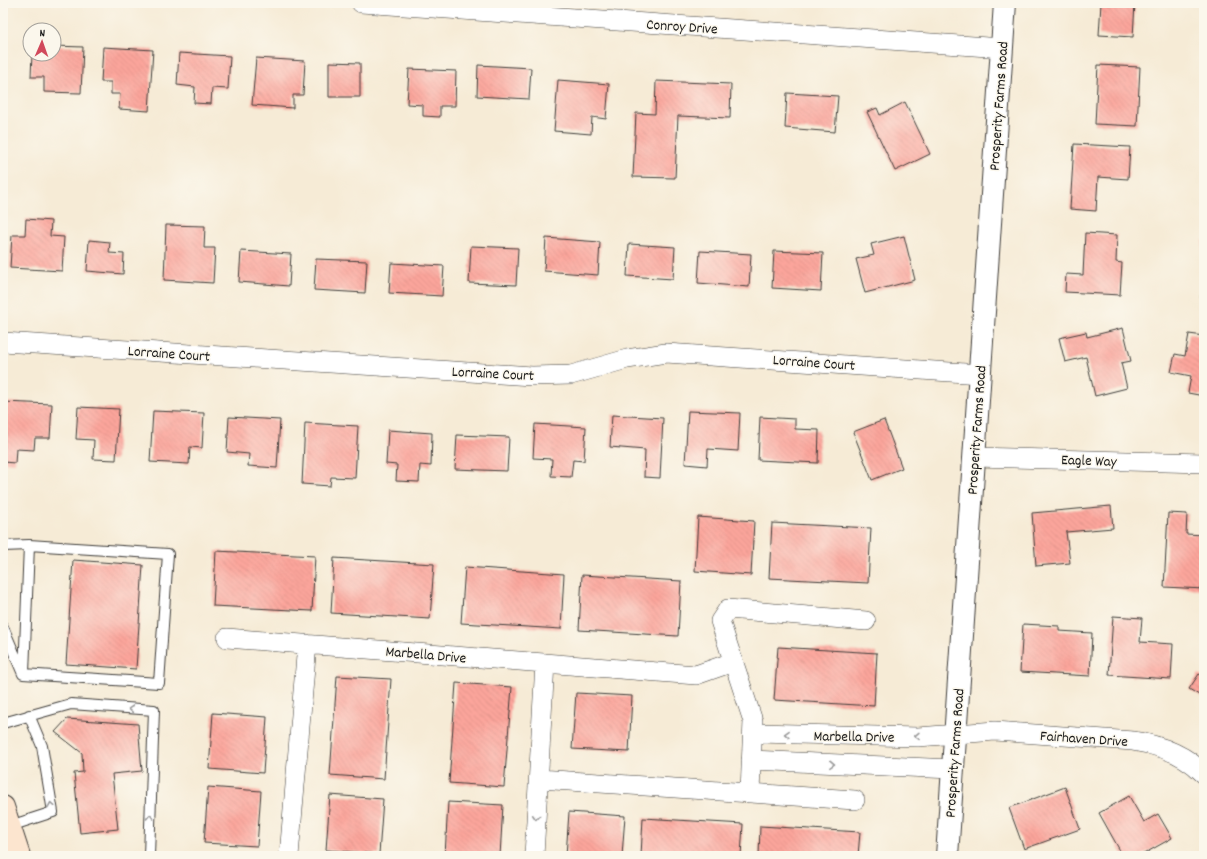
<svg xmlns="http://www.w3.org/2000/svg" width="1207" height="859" viewBox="0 0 1207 859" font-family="Dekko,sans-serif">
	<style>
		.building { fill: url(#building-back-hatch) }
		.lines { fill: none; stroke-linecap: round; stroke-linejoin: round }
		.service-casing { stroke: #3d3b38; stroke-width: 12 }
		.minor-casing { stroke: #3d3b38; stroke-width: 20 }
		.tertiary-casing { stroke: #3d3b38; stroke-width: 24 }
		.secondary-casing { stroke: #3d3b38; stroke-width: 24 }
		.service { stroke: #fff; stroke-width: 10 }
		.minor { stroke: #fff; stroke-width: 19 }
		.tertiary { stroke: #fff; stroke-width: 22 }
		.secondary { stroke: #fce5cf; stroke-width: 22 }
		.oneway { stroke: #999 }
		.labels { text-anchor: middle; stroke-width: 3; stroke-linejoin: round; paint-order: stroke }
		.street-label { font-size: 15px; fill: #1c1c1c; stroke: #fbf7ec }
	</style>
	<defs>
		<pattern id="building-back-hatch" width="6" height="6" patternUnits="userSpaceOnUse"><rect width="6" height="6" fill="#fca59b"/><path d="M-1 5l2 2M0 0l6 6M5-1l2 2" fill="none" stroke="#d78d85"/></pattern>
	</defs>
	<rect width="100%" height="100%" fill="#fbf7ec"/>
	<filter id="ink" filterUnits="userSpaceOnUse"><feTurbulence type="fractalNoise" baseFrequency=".025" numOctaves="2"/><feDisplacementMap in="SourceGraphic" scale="8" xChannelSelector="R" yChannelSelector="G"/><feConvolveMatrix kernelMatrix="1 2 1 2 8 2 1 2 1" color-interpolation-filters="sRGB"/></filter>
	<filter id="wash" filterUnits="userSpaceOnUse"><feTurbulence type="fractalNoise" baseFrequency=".012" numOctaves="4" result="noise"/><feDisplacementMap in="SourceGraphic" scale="16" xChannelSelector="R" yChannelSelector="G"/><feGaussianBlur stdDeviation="0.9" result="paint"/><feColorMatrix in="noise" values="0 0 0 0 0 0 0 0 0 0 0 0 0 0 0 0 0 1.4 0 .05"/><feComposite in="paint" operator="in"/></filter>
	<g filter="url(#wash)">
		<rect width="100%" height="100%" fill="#f6ebd6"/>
		<g id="blocks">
			<path class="building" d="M1101,3h34l-2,34 -34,-2z
				M54,46l29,1 -2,46 -37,-1v-15h-13l1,-23h22z
				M103,47l50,3 -4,61 -30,-2 1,-15h-9v-12h-10z
				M179,53l51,3 -2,33 -16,-1 -1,16 -17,-1 1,-16 -18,-2z
				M256,58l49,3 -2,34h-10v13l-41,-3z
				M329,62l31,1v34h-31z
				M478,65l53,3 -2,31 -52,-3z
				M1098,65l42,2 -3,59 -42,-2z
				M409,69l47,2 -1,35h-15v11l-17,-1v-11l-16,-1z
				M558,80l51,4 -3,35 -14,-2 -1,17 -37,-3z
				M656,81l75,3 -1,34 -52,-2 -3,62 -42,-1 3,-64 19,1z
				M787,93l51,3 -3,36 -50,-4z
				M905,102l25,52 -35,17 -28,-59 10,-4 3,7z
				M1074,144l56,3 -2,32 -30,-2 -2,34 -26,-2z
				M26,219l25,2 -1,15 14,1 -2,34 -52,-3 2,-33h13z
				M166,225l39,1 -1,22h11l-2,35 -49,-3z
				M1085,233l32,2 -1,27 6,1 -2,32 -55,-3 1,-18 17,1z
				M904,236l11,44 -50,13 -9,-34 18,-4 -3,-11z
				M546,238l54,4 -2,33 -54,-4z
				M89,240l21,2 -1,11 15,1 -1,20 -36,-3z
				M1203,240l1,1v64h-4z
				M629,244l46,3 -2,32 -46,-3z
				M471,246l47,2 -2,37 -47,-2z
				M241,251l50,3 -2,32 -50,-4z
				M700,251l51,3 -2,33 -51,-4z
				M774,251l49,2 -2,38 -49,-3z
				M316,259l51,2 -2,32 -51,-3z
				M391,263l53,3 -2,30 -53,-3z
				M1123,328l8,33 -10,2 6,25 -32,8 -9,-39 -21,5 -6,-24 27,-6 1,5z
				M1189,334l15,2v60l-16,-3 3,-17 -20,-4 4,-18 10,2z
				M3,402l49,2 -2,34h-15l-1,12 -18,-1 -1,14 -12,-1z
				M78,407l41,2 -3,51 -23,-1 1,-19 -18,-1z
				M153,411l51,2 -2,35 -12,-1 -1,17 -39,-2z
				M688,411l52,2 -2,38 -30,-2 -1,17 -22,-2z
				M612,415l51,3 -3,60 -16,-1 1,-27 -35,-3z
				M229,417l51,3 -3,48 -29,-2 1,-12 -22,-2z
				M760,417l35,2v10l24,1 -1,33 -60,-3z
				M884,420l18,48 -30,12 -19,-48z
				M305,423l53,3 -3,52 -24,-1 -1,9 -28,-2z
				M535,424l51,3 -2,34 -11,-1 -2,17 -20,-1 1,-17 -19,-1z
				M388,430l44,3 -1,33 -11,-1 -1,17 -23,-1 1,-16 -11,-1z
				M457,435l52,2 -2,34 -52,-2z
				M1111,506l2,22 -47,4 4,31 -34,3 -4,-53z
				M1168,513l19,1 -1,20 18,1v54l-40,-2z
				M698,517l56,4 -3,54 -56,-4z
				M772,523l99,5 -3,55 -99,-5z
				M216,551l99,5 -3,55 -99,-5z
				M334,558l100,6 -4,55 -99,-6z
				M73,560l70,5 -7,104 -70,-5z
				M465,567l99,7 -3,55 -100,-6z
				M582,575l99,6 -3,55 -99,-6z
				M1113,616l29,2 -2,24 33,2 -2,35 -62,-4z
				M1023,624l36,2v5l33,2 -2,43 -70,-4z
				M778,647l99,6 -3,53 -100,-6z
				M1199,674l5,3v21l-15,-9z
				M337,676l54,3 -7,100 -54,-4z
				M456,683l56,4 -8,100 -55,-4z
				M576,693l56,3 -3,56 -57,-3z
				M213,713l54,4 -4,56 -54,-4z
				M67,719l71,5 4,47 -30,3 6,55 -38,4 -6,-60 9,-1 -1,-19 -27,-21z
				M208,787l53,4 -4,55 -53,-3z
				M1065,787l15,42 -56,20 -15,-41z
				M330,795l53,4 -4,55 -53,-4z
				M1129,796l15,26 14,-8 14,24 -32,18h-17l-24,-43z
				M448,802l55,3 -3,51h-55z
				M569,812l56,4 -3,40h-56z
				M643,818l100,6 -2,32h-100z
				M760,826l100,6 -2,24h-99z"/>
		</g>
	</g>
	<g filter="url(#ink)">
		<use href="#blocks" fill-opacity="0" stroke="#3d3b38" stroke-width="1"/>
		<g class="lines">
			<g class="service-casing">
				<path id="service" d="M3,546l26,-1 139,9 -9,129 -136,-9 -20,-47
					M24,673l5,-128
					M3,723l68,-19 83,6 -5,146
					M10,826l43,-14 -11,-66 -13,-31"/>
			</g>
			<g class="minor-casing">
				<path id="minor" d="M361,3l641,45
					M3,342l529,34 39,-1 56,-16 39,-6 314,21
					M974,457l230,6
					M227,638l469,37 37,-13
					M753,733l165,4 77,-6 138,10c27,4 52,13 71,33
					M751,760l201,9
					M539,779l316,21
					M750,792l3,-71 -33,-100 8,-12 138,12
					M289,856l18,-212
					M534,856l11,-193"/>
			</g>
			<g class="tertiary-casing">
				<path id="tertiary" d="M947,856l58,-853"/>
			</g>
			<g class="secondary-casing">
				<path id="secondary" d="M3,807l16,49"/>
			</g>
			<use href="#service" class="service"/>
			<use href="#minor" class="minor"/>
			<use href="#tertiary" class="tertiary"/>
			<use href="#secondary" class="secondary"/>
		</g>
		<defs><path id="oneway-chevron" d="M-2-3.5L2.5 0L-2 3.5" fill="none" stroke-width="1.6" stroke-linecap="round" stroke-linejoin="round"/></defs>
		<g class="oneway">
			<use href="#oneway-chevron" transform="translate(131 709) rotate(-176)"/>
			<use href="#oneway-chevron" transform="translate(787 734) rotate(-178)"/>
			<use href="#oneway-chevron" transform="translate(917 736) rotate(179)"/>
			<use href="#oneway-chevron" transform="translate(832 764) rotate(3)"/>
			<use href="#oneway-chevron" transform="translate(51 805) rotate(-99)"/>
			<use href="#oneway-chevron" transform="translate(150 817) rotate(-88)"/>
			<use href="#oneway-chevron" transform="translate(536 817) rotate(93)"/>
		</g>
	</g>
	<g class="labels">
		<g class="street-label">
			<text transform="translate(682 26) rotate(4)" y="5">Conroy Drive</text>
			<text transform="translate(998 106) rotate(-86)" y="5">Prosperity Farms Road</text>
			<text transform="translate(169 353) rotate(4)" y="5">Lorraine Court</text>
			<text transform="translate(814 362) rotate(4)" y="5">Lorraine Court</text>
			<text transform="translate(493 373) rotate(3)" y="5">Lorraine Court</text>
			<text transform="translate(976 430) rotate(-86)" y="5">Prosperity Farms Road</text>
			<text transform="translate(1089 460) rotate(2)" y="5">Eagle Way</text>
			<text transform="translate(426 654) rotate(5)" y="5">Marbella Drive</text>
			<text transform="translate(854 736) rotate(1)" y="5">Marbella Drive</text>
			<text transform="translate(1084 738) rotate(4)" y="5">Fairhaven Drive</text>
			<text transform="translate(954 753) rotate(-86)" y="5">Prosperity Farms Road</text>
		</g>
	</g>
	<rect width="1207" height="859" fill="none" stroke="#fbf7ec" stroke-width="16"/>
	<g transform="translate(42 42) rotate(2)"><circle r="19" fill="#fbf7ec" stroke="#a29f99"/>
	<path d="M0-3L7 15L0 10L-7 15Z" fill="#d1495b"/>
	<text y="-6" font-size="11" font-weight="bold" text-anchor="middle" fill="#1c1c1c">N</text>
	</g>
</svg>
